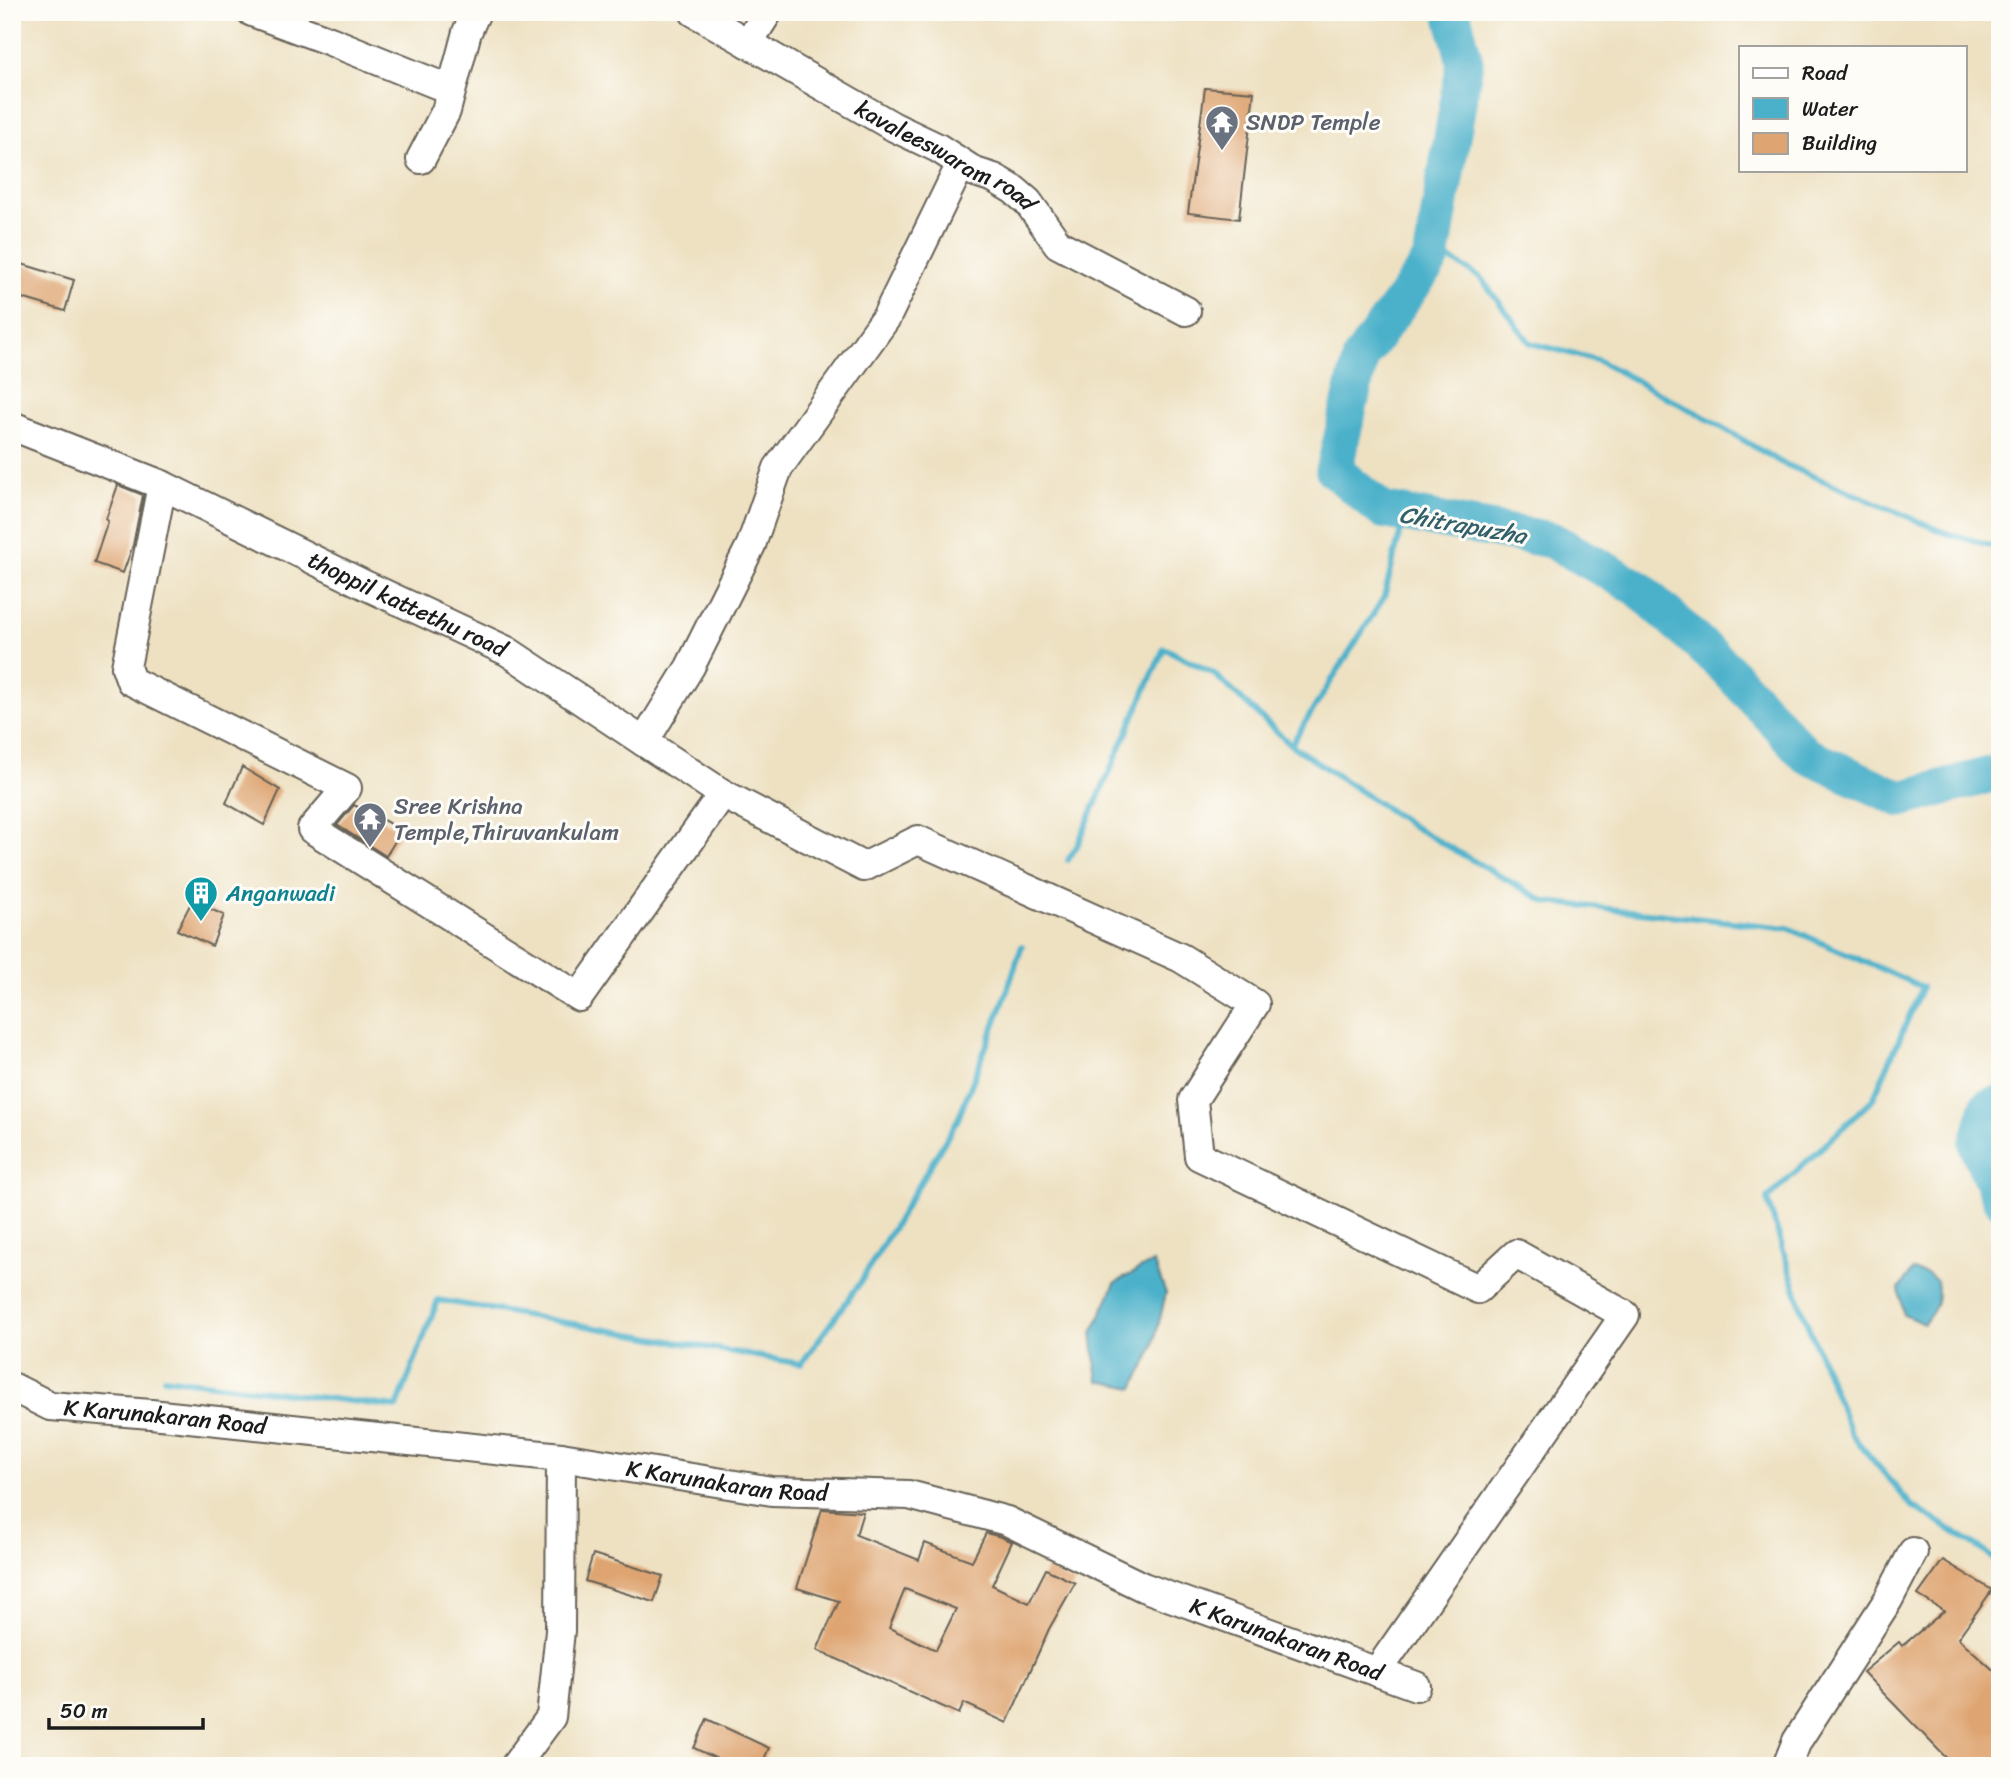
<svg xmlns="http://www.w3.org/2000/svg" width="2012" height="1778" viewBox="0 0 2012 1778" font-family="Sriracha,sans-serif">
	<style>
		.water { fill: #4bb1ca; stroke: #346673; stroke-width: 2 }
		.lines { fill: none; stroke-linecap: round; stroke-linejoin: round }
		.stream { stroke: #4bb1ca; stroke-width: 6 }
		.river { stroke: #4bb1ca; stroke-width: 37 }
		.building { fill: #dea471; fill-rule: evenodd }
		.minor-casing { stroke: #666156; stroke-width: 32 }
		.minor { stroke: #fff; stroke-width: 28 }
		.labels { text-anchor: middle; stroke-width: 6; stroke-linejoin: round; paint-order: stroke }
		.worship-label { font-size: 23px; fill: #5b616d; stroke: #fdfcf7; text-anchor: start }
		.street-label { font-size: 23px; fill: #1c1c1c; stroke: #fdfcf7 }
		.culture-label { font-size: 23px; fill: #0d838f; stroke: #fdfcf7; text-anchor: start }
		.water-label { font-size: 24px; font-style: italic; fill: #315f6a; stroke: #fdfcf7 }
	</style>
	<rect width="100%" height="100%" fill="#fdfcf7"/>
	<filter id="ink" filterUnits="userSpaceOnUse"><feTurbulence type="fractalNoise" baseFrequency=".0143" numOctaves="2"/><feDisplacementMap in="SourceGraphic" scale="14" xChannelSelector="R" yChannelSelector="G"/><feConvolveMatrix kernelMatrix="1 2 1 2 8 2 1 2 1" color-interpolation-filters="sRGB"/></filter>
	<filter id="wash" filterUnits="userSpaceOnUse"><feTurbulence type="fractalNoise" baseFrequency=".00686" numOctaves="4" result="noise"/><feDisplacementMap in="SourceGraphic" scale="28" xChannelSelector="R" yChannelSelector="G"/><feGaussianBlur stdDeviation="1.57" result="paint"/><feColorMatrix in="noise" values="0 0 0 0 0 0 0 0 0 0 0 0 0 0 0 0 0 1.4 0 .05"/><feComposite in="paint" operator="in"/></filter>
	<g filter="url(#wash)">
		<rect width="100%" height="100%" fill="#eee1c2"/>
		<path class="water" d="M1153,1262l13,31 -13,55 -19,40 -36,-7 -6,-47 23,-51z
			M1913,1270l14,4 10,7c3,21 0,26 -13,43l-20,-9 -5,-26z"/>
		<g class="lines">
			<path class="stream" d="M1433,249l47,28 50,66 67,17 111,59 72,43 166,71 54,15
				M1405,514l-21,83 -93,148 123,82 132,75 242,26 134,59 -49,112 -106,100 36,114 48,121 60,71 73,46 16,14
				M1068,860l9,-14 87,-198 49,25 78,72
				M164,1378l233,29 41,-107 363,64 59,-81 98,-164 45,-116 19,-57"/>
			<path class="river" d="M1452,12l13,50 -34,198 -70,97 -27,113 48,40 169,30 87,48 87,79 81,88 95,44 99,-27
				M2000,1103l-12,4 -11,38 23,54"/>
		</g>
		<g id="blocks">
			<path class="building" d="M1205,88l49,4 -15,127 -51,-6z
				M12,261l62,19 -9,31 -53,-16z
				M118,485l25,10 -10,50 -10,28 -29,-10 14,-42 -2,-2z
				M242,767l38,23 -16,35 -38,-22z
				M354,805l48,25 -16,26 -49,-31z
				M192,901l32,14 -12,31 -35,-16z
				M822,1509l41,3 -7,23 63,25 6,-17 47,18 14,-28 15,4 11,5 -20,43 37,18 17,-34 29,14 -26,46 -42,94 -43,-20 -5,11 -142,-64 22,-49 -42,-13zM905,1589l51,20 -20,41 -47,-22z
				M593,1554l70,22 -9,26 -69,-21z
				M1943,1560l49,30 -34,48 42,38v90h-46l-91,-94 36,-30 3,4 42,-35 -26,-16z
				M707,1719l62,29 -8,18h-29l-38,-18z"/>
		</g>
	</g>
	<g filter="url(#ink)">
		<use href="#blocks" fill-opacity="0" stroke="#666156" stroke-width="2"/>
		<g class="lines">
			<g class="minor-casing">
				<g id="minor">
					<path d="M252,12l78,29 121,49"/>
					<path id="s1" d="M694,12l200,115 44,21 37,24 19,6 20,12 14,12 30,42 128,67"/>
					<path d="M748,43l20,-31"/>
					<path d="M421,159l25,-48 21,-79 9,-20"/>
					<path d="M12,426l150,59 -36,182 5,14 216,107 -35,41 267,168 144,-203 141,73 54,-27 263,118 74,46 -62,96 6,56 279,133 38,-35 109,61 -248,357"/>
					<path id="s2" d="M162,485l205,101 140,65 137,91"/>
					<path d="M723,794l-79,-52 46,-75 61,-122 27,-77 108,-150 75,-154"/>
					<path id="s3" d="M12,1387l38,19 101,8 410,43 211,34 137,4 98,26 136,66 273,99"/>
					<path d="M515,1766l36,-49 9,-86 1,-174"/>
					<path d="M1787,1766l10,-25 91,-141 25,-48"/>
				</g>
			</g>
			<use href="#minor" class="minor"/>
		</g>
	</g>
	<defs>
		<g id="temple-pin" transform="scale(1.75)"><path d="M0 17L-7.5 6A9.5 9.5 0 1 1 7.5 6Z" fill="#6b7280" stroke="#fdfcf7"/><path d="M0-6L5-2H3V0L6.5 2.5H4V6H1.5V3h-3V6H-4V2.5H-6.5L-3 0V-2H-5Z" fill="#fff"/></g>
		<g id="building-pin" transform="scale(1.75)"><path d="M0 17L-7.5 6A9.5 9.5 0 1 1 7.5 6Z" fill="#0f9aa8" stroke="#fdfcf7"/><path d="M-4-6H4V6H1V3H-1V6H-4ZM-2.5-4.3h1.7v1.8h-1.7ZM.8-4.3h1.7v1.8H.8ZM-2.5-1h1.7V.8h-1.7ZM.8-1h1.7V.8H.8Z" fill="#fff"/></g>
	</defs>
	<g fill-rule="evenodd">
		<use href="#temple-pin" x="1222" y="122"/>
		<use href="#temple-pin" x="370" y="819"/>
		<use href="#building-pin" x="201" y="893"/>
	</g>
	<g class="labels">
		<g class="worship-label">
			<text x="1246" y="130">SNDP Temple</text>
			<text x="394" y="814">Sree Krishna<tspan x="394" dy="26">Temple,Thiruvankulam</tspan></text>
		</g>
		<g class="street-label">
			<text dy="8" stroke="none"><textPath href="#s1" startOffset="290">kavaleeswaram road</textPath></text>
			<text dy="8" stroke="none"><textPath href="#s2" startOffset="273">thoppil kattethu road</textPath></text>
			<text dy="8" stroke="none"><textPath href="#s3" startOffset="158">K Karunakaran Road</textPath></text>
			<text dy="8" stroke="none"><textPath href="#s3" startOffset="724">K Karunakaran Road</textPath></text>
			<text dy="8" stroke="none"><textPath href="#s3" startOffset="1312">K Karunakaran Road</textPath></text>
		</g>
		<g class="culture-label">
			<text x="226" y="901">Anganwadi</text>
		</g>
		<g class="water-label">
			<text transform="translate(1463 525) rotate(10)" y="8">Chitrapuzha</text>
		</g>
	</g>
	<rect width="2012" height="1778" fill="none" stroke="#fdfcf7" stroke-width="42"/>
	<rect x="1739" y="46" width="228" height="126" fill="#fdfcf7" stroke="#a3a29f" stroke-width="2"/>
	<rect x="1753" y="68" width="35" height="10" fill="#ffffff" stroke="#a3a29f" stroke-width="2"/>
	<text x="1802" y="80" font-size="21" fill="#1c1c1c">Road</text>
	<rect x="1753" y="98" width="35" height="21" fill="#4bb1ca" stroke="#a3a29f" stroke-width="2"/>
	<text x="1802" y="116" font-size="21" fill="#1c1c1c">Water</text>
	<rect x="1753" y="133" width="35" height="21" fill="#dea471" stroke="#a3a29f" stroke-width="2"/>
	<text x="1802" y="150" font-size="21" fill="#1c1c1c">Building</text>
	<path d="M49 1718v10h154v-10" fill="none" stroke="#1c1c1c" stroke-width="3.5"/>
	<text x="60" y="1718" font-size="21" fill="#1c1c1c" stroke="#fdfcf7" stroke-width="5" paint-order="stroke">50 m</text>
</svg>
